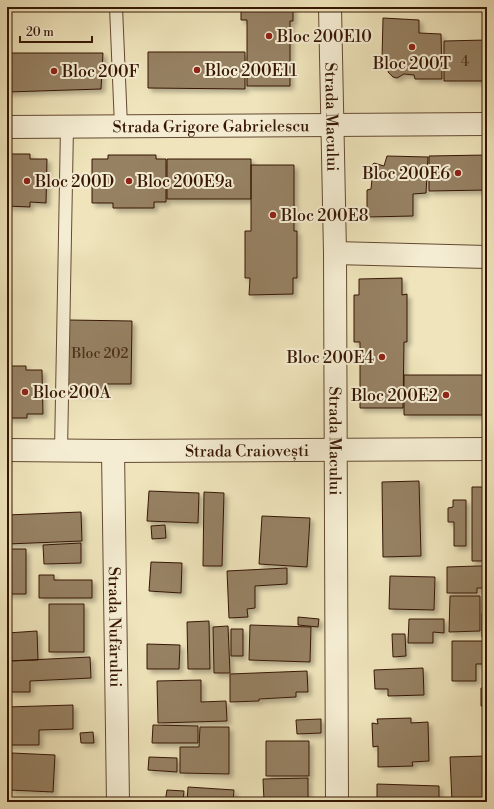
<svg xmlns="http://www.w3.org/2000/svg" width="494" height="809" viewBox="0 0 494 809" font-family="'Libre Bodoni',serif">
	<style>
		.building { fill: #968163; stroke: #361604; filter: url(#shadow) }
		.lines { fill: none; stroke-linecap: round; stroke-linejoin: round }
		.service-casing { stroke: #644a32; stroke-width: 14 }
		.minor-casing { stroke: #644a32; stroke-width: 24 }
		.service { stroke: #f5edd3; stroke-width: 12 }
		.minor { stroke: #f5edd3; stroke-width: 22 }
		.poi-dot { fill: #8f2418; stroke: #f5edd3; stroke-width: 1.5 }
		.labels { text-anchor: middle; stroke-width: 4; stroke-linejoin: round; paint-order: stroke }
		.number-label { font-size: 14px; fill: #4e311c }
		.poi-label { font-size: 16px; fill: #361604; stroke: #f5edd3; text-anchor: start }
		.street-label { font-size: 16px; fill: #361604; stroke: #f5edd3 }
	</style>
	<defs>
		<filter id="shadow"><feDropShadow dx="3.5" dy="3.5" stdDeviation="2" flood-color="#0004"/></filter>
	</defs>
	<rect width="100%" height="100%" fill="#efe4bb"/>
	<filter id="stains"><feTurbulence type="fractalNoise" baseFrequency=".005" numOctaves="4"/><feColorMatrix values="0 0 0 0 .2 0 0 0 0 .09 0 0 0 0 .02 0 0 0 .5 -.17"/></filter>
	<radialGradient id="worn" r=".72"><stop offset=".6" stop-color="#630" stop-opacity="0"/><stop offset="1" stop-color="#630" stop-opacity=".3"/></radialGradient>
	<path class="building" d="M241,7h52v14h-3v65h-43v-66h-6z
		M383,18l36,2v13l22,1 1,45h-27l-1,-4 -10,-1 -7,4 -4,-1 -5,-5 3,-11 -9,-2z
		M487,40v41h-43v-40z
		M148,52h97v37l-97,-1z
		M7,53h96l-2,36 -94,3z
		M7,154h23v5h17l-1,44 -16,-1v5l-23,-1z
		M108,155h48v4h10v43h-12v6h-41v-5h-21v-44h16z
		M487,155v35l-58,1v-35z
		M387,156l41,1 -2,36 -13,1v22l-46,1v-27l4,-1 1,-10 -4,-7 1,-4 5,-5 10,3z
		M167,159h84v40h-84z
		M251,165h43v66h3v47h-4v16l-44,1 1,-17h-5v-47h6z
		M402,278v17l5,-1v48h-3l-1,66h-43v-66h-6v-47h5v-16z
		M69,320l63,1 -1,63h-27l-1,10 -36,-1z
		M7,366h19v4h16l1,44h-16v4h-20z
		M404,375h83v40h-83z
		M419,481l2,75 -38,1 -1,-75z
		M472,487h15v74h-15z
		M149,491l50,2 -1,30 -51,-2z
		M204,492l20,1 -2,73h-19z
		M453,500h13v46h-12v-24h-6v-14l5,-1z
		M81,512l1,29 -75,3v-29z
		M262,516l48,2 -3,49 -48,-3z
		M165,525l1,13 -14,1 -1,-13z
		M81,543v20l-37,1 -1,-19z
		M7,549h19v45h-19z
		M151,562l31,1 -1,30 -32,-2z
		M477,566h10v22h-10v5h-30v-26z
		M287,568v16l-32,2v22l-8,1 1,8 -19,1 -2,-47z
		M39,575h15v5h38v18h-53z
		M390,576l45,1 -1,33 -45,-1z
		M450,596h30v35l-31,1z
		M49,604h35v48h-35z
		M482,613l5,1v23h-5z
		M298,617l21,2 -1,8 -20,-2z
		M409,619h35v14l-11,-1v11h-25z
		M209,621l1,48h-22l-1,-47z
		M250,625l61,2 -1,35 -61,-2z
		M228,626l2,47h-16l-1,-46z
		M231,629h12v27h-12z
		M37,631l1,29 -30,1 -1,-28z
		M392,634h13l1,22 -13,1z
		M452,641h35v23h-11v17h-24z
		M147,644l33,1 -1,24h-32z
		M90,657l1,21 -61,3v11h-21l-1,-31z
		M423,668l1,27 -36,1v-7h-13l-1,-19z
		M307,671l1,21h-12v5l-37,2v2l-29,1v-28z
		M201,680v22l25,-1 1,20 -69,2 -1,-42z
		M481,688h6v18h-6z
		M73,705v24l-34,1v15h-32v-38z
		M411,718v5l17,-1 1,39 -17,1 1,4 -35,1v-21l-5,1 -1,-24 6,1 -1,-5z
		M321,719v14l-24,1 -1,-14z
		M153,725l45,1v17h-46z
		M200,727h29v47l-49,-1v-26h19z
		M93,732l1,11h-13l-1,-10z
		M266,741h43v35h-43z
		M12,753l43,2 -2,37 -43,-2z
		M487,756l-1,46h-34l-2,-45z
		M149,757l28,1v14l-29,-2z
		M308,778v22l-44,1 -1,-22z
		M377,784l62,2v16h-62z
		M188,787l46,3 -1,12h-46z
		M167,790l17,1 -1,11h-18z
		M11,798l55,1v3h-55z"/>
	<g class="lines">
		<g class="service-casing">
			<path id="service" d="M116,7l5,119
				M61,451l6,-324"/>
		</g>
		<g class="minor-casing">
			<g id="minor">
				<path id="s1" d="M330,7l5,246 2,549"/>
				<path id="s2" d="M7,127l480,-3"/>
				<path d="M335,253l152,4"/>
				<path id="s3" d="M7,450l106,1 374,-2"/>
				<path id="s4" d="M113,451l5,351"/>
			</g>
		</g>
		<use href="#service" class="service"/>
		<use href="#minor" class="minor"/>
	</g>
	<g class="poi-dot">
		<circle cx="269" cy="36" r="4"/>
		<circle cx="412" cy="47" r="4"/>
		<circle cx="197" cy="70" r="4"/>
		<circle cx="54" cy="71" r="4"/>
		<circle cx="458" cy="173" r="4"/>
		<circle cx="27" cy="181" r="4"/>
		<circle cx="129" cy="181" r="4"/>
		<circle cx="273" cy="215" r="4"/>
		<circle cx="382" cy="357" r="4"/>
		<circle cx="25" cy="392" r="4"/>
		<circle cx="446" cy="395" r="4"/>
	</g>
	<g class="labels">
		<g class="number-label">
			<text x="465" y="66">4</text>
			<text x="100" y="358">Bloc 202</text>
		</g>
		<g class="poi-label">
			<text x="277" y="42">Bloc 200E10</text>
			<text x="412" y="69" text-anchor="middle">Bloc 200T</text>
			<text x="205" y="76">Bloc 200E11</text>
			<text x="62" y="77">Bloc 200F</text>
			<text x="450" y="179" text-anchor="end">Bloc 200E6</text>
			<text x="35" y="187">Bloc 200D</text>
			<text x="137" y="187">Bloc 200E9a</text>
			<text x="281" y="221">Bloc 200E8</text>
			<text x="374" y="363" text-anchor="end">Bloc 200E4</text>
			<text x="33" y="398">Bloc 200A</text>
			<text x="438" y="401" text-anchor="end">Bloc 200E2</text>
		</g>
		<g class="street-label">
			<text dy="6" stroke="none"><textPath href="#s1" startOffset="110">Strada Macului</textPath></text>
			<text dy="6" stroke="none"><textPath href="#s2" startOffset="204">Strada Grigore Gabrielescu</textPath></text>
			<text dy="6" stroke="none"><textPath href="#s1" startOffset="434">Strada Macului</textPath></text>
			<text dy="6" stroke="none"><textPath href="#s3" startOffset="240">Strada Craiovești</textPath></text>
			<text dy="6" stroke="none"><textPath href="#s4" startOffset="176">Strada Nufărului</textPath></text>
		</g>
	</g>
	<rect width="494" height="809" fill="none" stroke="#efe4bb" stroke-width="24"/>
	<rect x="8" y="8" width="478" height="793" fill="none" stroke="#361604" stroke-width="2"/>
	<rect x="12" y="12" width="470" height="785" fill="none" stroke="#361604"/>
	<path d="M20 36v6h72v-6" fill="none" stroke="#361604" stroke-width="2"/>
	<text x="26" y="36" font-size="12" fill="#361604" stroke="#f5edd3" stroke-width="3" paint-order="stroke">20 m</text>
	<rect width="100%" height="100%" filter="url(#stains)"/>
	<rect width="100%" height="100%" fill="url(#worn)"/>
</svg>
